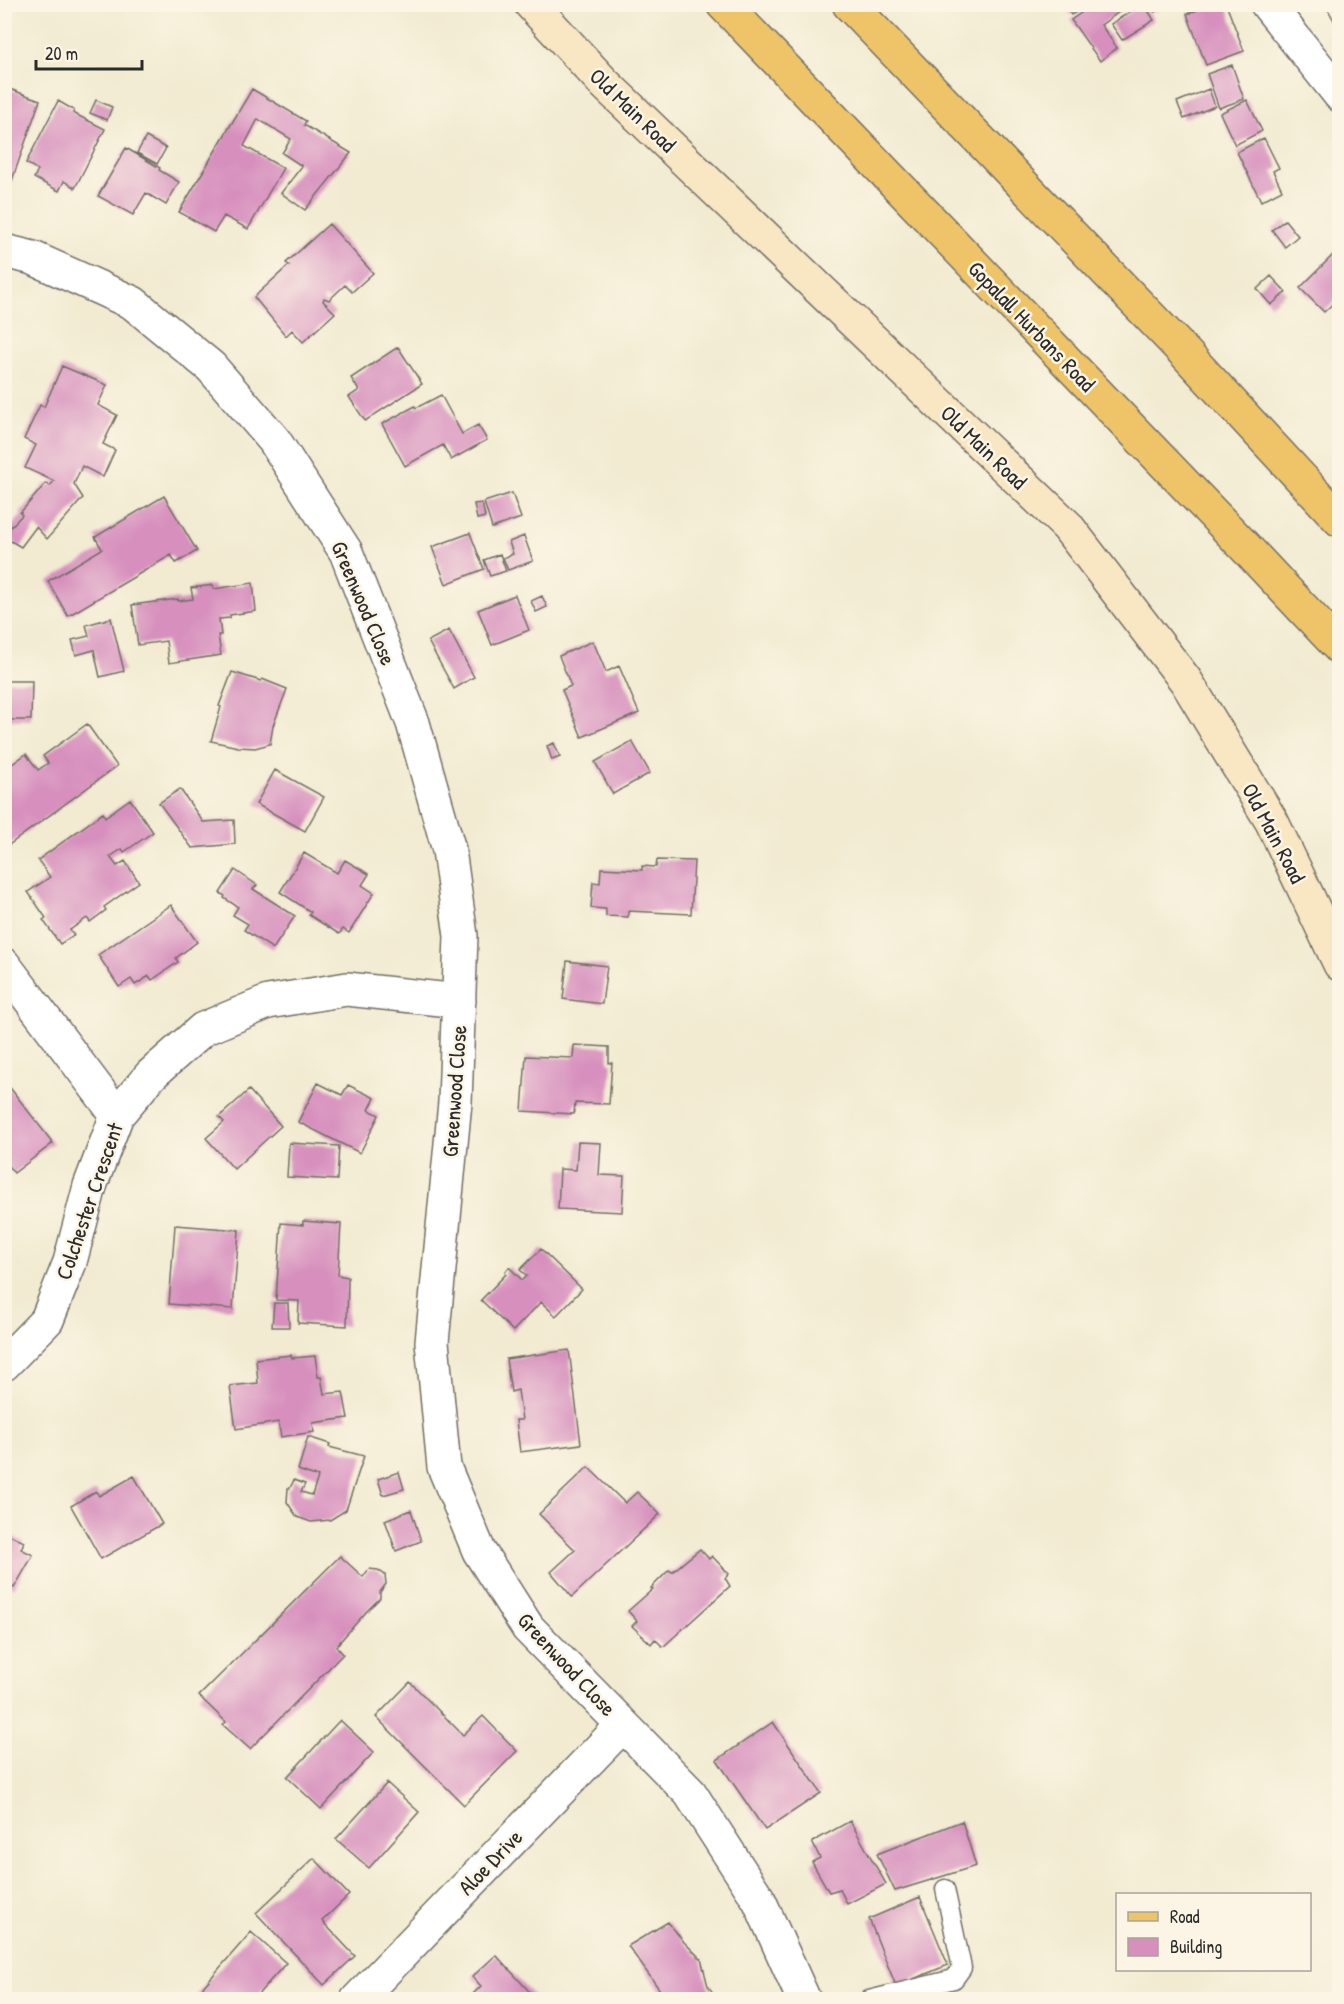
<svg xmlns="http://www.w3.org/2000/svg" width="1344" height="2004" viewBox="0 0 1344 2004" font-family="'Patrick Hand',sans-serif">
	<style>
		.building { fill: #d790be }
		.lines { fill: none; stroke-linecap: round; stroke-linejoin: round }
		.lane-casing { stroke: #716e65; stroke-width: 21 }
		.street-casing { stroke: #716e65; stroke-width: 36 }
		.secondary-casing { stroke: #716e65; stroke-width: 36 }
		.primary-casing { stroke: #716e65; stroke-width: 36 }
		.lane { stroke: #fff; stroke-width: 18 }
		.street { stroke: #fff; stroke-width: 33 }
		.secondary { stroke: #f9e7c3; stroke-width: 33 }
		.primary { stroke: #efc469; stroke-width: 33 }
		.labels { text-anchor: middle; stroke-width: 5; stroke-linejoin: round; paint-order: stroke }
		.street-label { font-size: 22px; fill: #2b2b2b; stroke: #fcf5e5 }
	</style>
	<rect width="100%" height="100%" fill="#fcf5e5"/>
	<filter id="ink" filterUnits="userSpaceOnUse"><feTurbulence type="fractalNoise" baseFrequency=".0167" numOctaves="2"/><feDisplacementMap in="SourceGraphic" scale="12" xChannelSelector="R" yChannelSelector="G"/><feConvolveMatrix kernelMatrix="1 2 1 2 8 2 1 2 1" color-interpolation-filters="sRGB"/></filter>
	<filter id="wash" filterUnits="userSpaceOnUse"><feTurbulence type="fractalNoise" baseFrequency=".008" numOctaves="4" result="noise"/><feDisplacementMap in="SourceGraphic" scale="24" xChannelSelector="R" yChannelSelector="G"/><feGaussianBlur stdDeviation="1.35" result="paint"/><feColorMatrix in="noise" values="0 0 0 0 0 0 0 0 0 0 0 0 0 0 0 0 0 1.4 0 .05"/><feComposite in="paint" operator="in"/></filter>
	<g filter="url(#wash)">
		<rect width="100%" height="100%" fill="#f2ebd2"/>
		<g id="blocks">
			<path class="building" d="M1065,4h26l-20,11z
				M1094,4h36l-29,21 16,23 -17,13 -29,-41z
				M1142,4h2l10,16 -32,20 -11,-16z
				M1150,4h16l-11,8z
				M1212,4h14l18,47 -38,14 -19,-51z
				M1325,4h15v18l-4,2z
				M1232,65l12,34 -25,9 -12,-34z
				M4,87l36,13 -30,86 -6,-2z
				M252,89l54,32 -2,4 47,28 -46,57 -24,-17 21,-27 -20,-13 9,-14 -33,-20 -14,27 39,22 -35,61 -24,-13 -10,16 -35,-20z
				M1209,89l6,17 -31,13 -7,-17z
				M96,100l16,7 -5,13 -17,-7z
				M1247,100l15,31 -27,14 -15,-32z
				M58,101l16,9 -1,3 32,16 -30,59 -11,-7 -5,10 -25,-13 4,-8 -12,-7z
				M146,137l20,11 -9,16 -20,-11z
				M1264,138l15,30 -6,3 9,19 -21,11 -24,-49z
				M126,148l34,20 -1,2 20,12 -13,23 -20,-12 -13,22 -35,-19z
				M1285,220l13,16 -13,11 -13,-17z
				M329,224l44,49 -21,19 -7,-7 -16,15 -5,-2 -1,3 12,12 -32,29 -11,-12 -6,6 -32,-39 35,-32 -3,-2z
				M1336,252l4,3v42l-16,15 -24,-24z
				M1271,276l15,16 -15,13 -14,-16z
				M398,347l24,37 -57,37 -16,-24 10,-7 -8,-12z
				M62,366l45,19 -9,20 19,10 -14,29 12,6 -12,27 -21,-11 -8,18 9,14 -36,41 -11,-12 -15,20 -17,-10v-3l18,-19 -2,-2 26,-30 4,3 4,-5 -29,-13 11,-23 -12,-6 16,-34 4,2z
				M441,395l21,39 16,-9 9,15 -36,20 -8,-15 -38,21 -23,-42 33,-18 1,2z
				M512,493l9,25 -29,10 -8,-26z
				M164,496l33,55 -21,12 -5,-8 -103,61 -20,-35 54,-32 -7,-12z
				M482,503l3,14 -8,2 -3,-15z
				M470,533l14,36 -38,15 -14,-37z
				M524,536l9,25 -25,9 -5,-12 10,-4 -4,-12z
				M500,554l6,17 -16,5 -6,-16z
				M253,583l3,28 -26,4v3l-11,1 2,16h-3l3,20 -52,8 -3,-22 -28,4 -6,-40 46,-6v2l15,-2 -2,-11 22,-3 1,4z
				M515,595l14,35 -37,15 -14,-35z
				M542,596l5,11 -11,5 -5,-11z
				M111,618l13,53 -24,6 -6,-27 -18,5 -4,-15 17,-4 -3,-11z
				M449,630l25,47 -20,12 -26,-48z
				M593,641l13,31 13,-6 20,47 -57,24 -20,-47 9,-4 -12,-30z
				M232,672l29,9 1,-2 25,10 -14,37 -3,18 -15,4 -17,-1 -27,-6 10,-34 -2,-1z
				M4,681h28l-1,39h-27z
				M87,724l30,42 -111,81 -2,-77 22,-16 12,16 10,-7 -5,-7z
				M632,741l18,32 -37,21 -18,-32z
				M554,743l6,14 -8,3 -5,-14z
				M275,770l49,27 -19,34 -49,-27z
				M180,789l23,33 31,-2 1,24 -43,4 -33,-45z
				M130,799l23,33 -29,20 -2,-3 -12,8 7,9 8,-5 14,21 -35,25 2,3 -16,12 -3,-4 -17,12 4,5 -14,9 -17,-24 3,-2 -18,-26 22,-15 -12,-17 65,-47 2,4z
				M304,853l33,20 8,-13 24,14 -7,11 12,8 -25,40 -6,-4 -4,5 -30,-19 2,-3 -31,-20z
				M657,860l37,1 -3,53 -63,-3v6l-22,-1v-7l-15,-1 2,-26 7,1 1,-15 41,2v-4l14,1z
				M235,870l22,15 -4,4 42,27 -22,33 -29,-19 4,-6 -15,-9 5,-8 -14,-9 1,-2 -5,-3z
				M171,905l26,37 -21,16 2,4 -26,18 -3,-4 -14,9 -4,-6 -12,8 -21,-32z
				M567,961l40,5 -5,38 -39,-5z
				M574,1045l35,2v16h3l-3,41 -34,-1 -1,11 -52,-3 4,-55 47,2z
				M4,1080l49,63 -39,30 -10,-12z
				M318,1083l24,12 6,-10 27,13 -6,12 10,5 -19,38 -62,-31z
				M249,1090l32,36 -47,43 -28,-31 18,-16 -5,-5z
				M578,1142l23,1 -2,32 25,1 -2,36 -64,-3 2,-40 16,1z
				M289,1143l50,3 -2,34 -50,-3z
				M303,1221l38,3 -3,51 10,2 -1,49 -49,-3 1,-22 -23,-1 5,-77 22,2z
				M175,1225l64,5 -6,79 -64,-5z
				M541,1249l41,40 -26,27 -15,-14 -28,29 -32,-31 25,-26 -1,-2 4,-5 13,13 5,-4 -7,-6z
				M274,1303h14l1,24h-17z
				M569,1350l12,94 -61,8 -4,-32h6l-4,-30 -7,2 -5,-33z
				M291,1355l1,3 23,-2 3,21h3l3,17 19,-2 5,26 -35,5 1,9 -33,5 -3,-15 -42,7 -6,-43 28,-3 -2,-24z
				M308,1437l22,7 -1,3 35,9 -18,54 -16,10 -19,2 -14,-5 -10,-15 1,-14h2l4,-8 11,4 -4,8 11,3 6,-18 -20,-7z
				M588,1467l37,36 12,-11 23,22 -88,83 -21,-25 24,-22 -36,-36z
				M399,1472l5,17 -21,6 -5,-16z
				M134,1476l28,48 -61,35 -30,-53 25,-15 3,5z
				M411,1510l10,31 -25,10 -11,-31z
				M4,1532l20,10 -3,7 12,6 -19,33 -10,-5z
				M700,1549l9,10 3,-3 17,18 -4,4 5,8 -67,61 -8,-8 -4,5 -19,-18 5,-5 -9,-10 25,-22 -2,-1 18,-18 3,2z
				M340,1556l23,21 6,-8 9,1 7,5 1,9 -6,8v6l-13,13 -31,35 7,8 -93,95 -27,-24 3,-3 -27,-26z
				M410,1682l53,53 20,-19 34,35 -53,54 -88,-88z
				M340,1720l34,32 -53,57 -34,-32z
				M773,1722l48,71 -56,37 -48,-70z
				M387,1783l32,29 -50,56 -33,-29z
				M850,1821l36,63 -39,20 -7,-15 -11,3 -17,-30 8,-4 -8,-16z
				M962,1821l14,45 -81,25 -18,-37z
				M314,1858l35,37 -27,26 33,35 -31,29 -68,-72z
				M920,1897l28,68 -52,21 -27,-67z
				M668,1922l16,20 17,17 7,27 8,11 -3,3h-46l-39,-54z
				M251,1932l35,31 -33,37h-52l-5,-5z
				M496,1955l41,45h-70l14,-14 -9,-9z"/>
		</g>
	</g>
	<g filter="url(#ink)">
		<use href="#blocks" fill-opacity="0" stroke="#716e65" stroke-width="1.5"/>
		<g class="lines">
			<g class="lane-casing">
				<path id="lane" d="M869,2000l85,-21 8,-11 -17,-79"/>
			</g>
			<g class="street-casing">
				<path id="street" d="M1267,4l73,91
					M4,251l29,7 100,45 78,64 63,73 72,112 67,171 36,127 12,86 -6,166 -23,240 12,125 35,84 49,77 162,165 69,107 45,100
					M4,965l113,150
					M4,1364l43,-44 23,-58 20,-76 27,-71 34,-40 52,-46 65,-27 79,-13 112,12
					M357,2000l266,-275"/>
			</g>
			<g class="secondary-casing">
				<path id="secondary" d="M531,4l73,79 463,443 119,155 86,141 68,142"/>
			</g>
			<g class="primary-casing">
				<path id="primary" d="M723,4l522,543 95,101
					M849,4l337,350 154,166"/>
			</g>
			<use href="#lane" class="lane"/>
			<use href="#street" class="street"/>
			<use href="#secondary" class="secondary"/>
			<use href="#primary" class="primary"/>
		</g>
	</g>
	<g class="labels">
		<g class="street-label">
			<text transform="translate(633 110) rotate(44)" y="8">Old Main Road</text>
			<text transform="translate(1032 326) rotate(46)" y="8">Gopalall Hurbans Road</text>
			<text transform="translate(984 447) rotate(44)" y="8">Old Main Road</text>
			<text transform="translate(364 603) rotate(67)" y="8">Greenwood Close</text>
			<text transform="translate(1274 833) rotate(62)" y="8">Old Main Road</text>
			<text transform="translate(454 1091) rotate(-86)" y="8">Greenwood Close</text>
			<text transform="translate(89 1201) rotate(-71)" y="8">Colchester Crescent</text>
			<text transform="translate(567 1664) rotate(47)" y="8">Greenwood Close</text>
			<text transform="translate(490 1862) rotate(-46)" y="8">Aloe Drive</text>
		</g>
	</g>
	<rect width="1344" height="2004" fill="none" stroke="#fcf5e5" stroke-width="24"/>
	<rect x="1116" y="1893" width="195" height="78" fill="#fcf5e5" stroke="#a8a49b" stroke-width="1.5"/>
	<rect x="1128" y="1912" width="30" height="9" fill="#efc469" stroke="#a8a49b" stroke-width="1.5"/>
	<text x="1170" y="1923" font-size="18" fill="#2b2b2b">Road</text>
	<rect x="1128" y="1938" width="30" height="18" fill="#d790be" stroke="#a8a49b" stroke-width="1.5"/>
	<text x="1170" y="1953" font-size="18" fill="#2b2b2b">Building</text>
	<path d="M36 60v9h106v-9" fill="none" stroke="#2b2b2b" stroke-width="3"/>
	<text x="45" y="60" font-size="18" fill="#2b2b2b" stroke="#fcf5e5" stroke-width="4.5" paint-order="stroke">20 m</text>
</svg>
